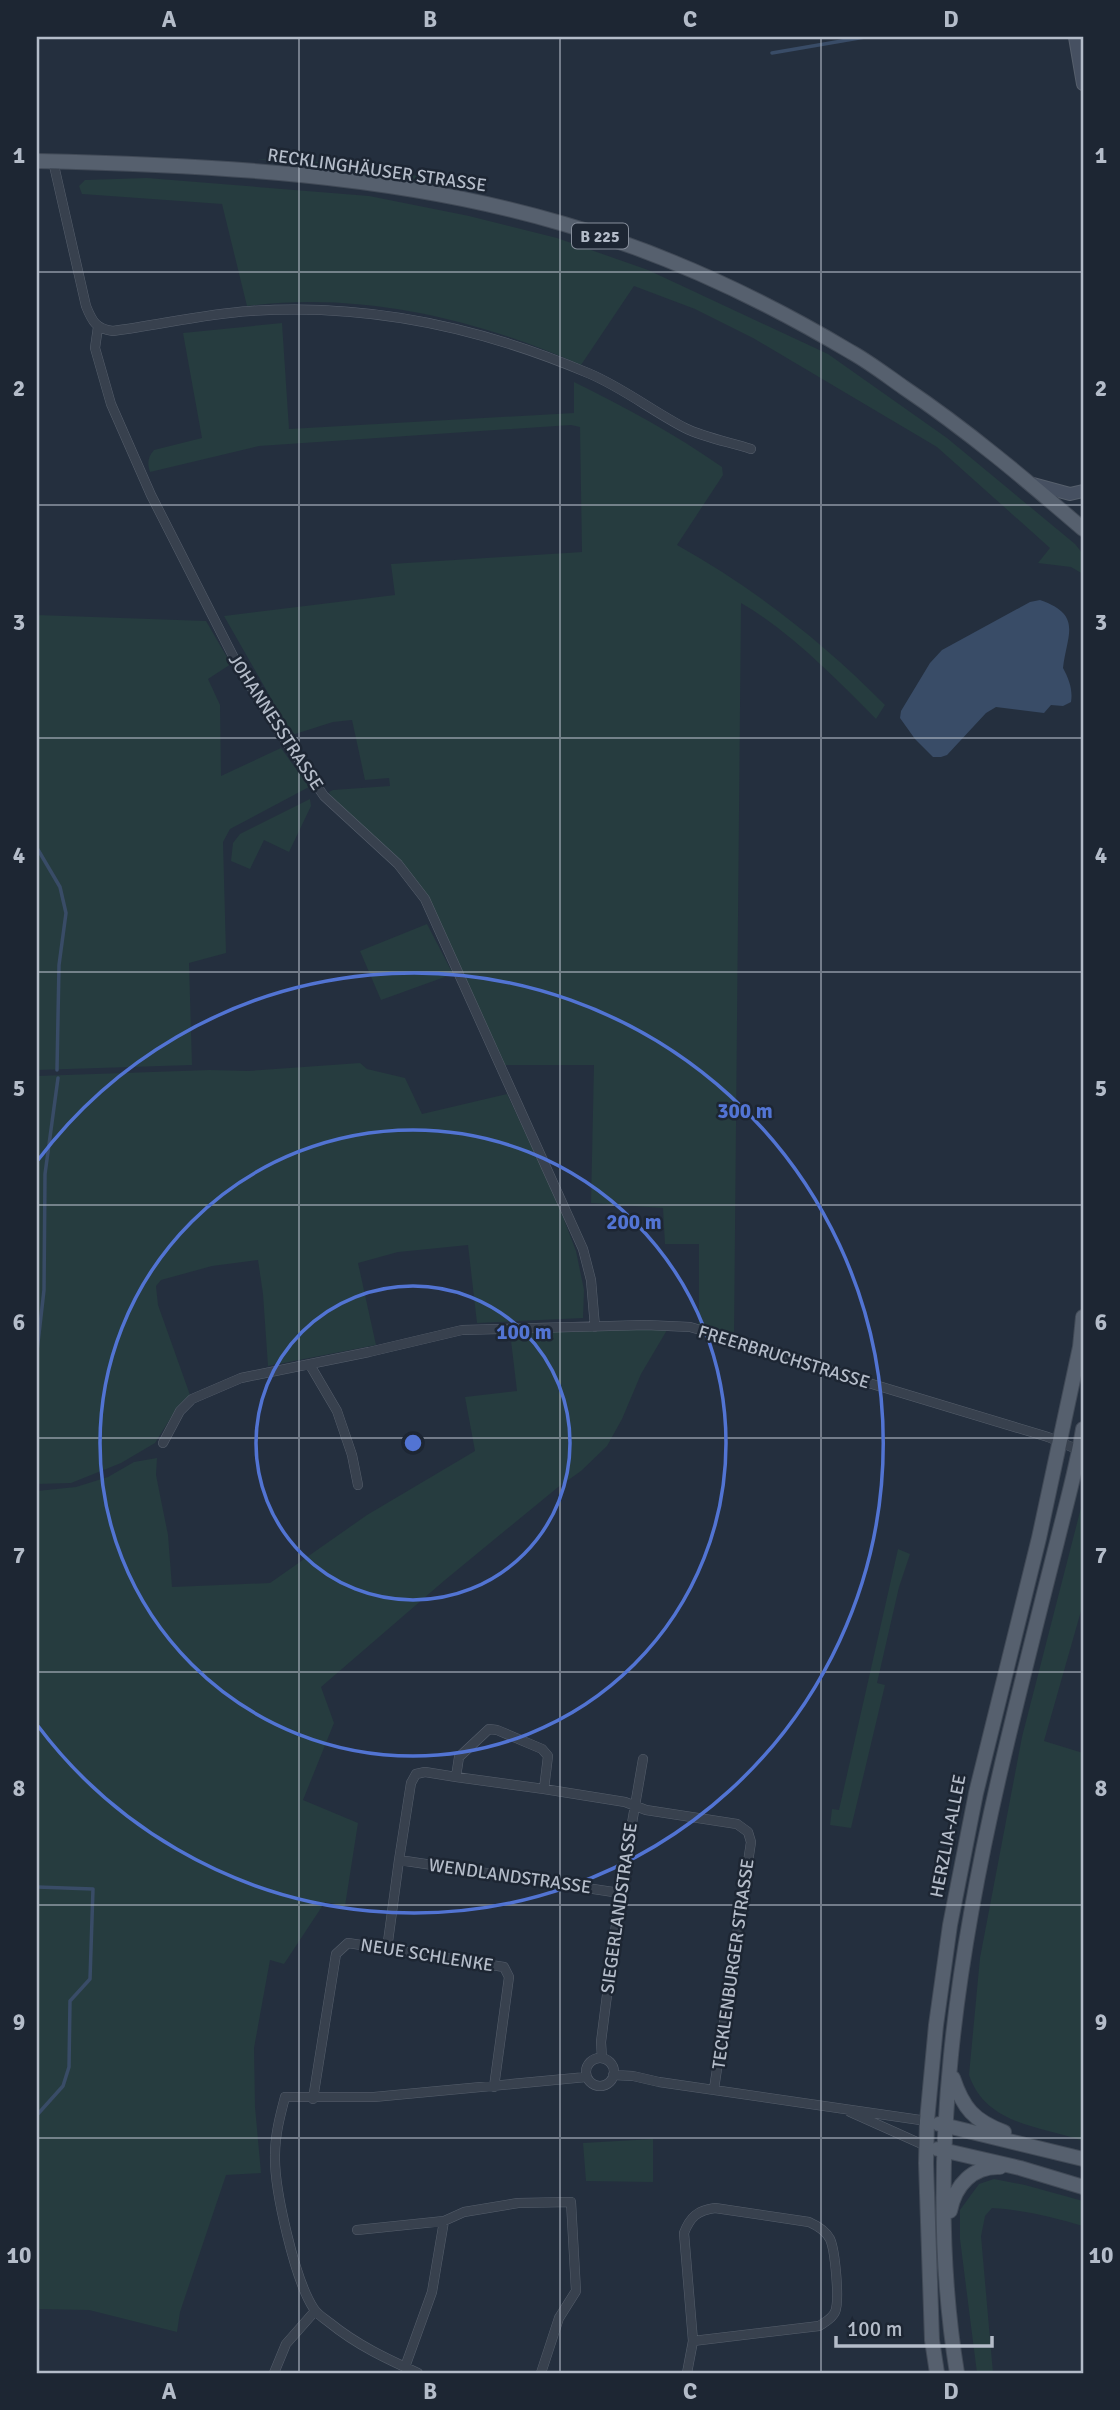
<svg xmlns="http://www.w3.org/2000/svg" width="1120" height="2410" viewBox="0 0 1120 2410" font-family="Signika,sans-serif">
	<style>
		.green { fill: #263c3f }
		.water { fill: #394c67 }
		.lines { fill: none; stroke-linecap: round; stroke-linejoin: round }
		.stream { stroke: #394c67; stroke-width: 3.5 }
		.street-casing { stroke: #565f6c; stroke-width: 10 }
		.secondary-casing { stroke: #565f6c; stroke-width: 14 }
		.primary-casing { stroke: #414a57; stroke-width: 16 }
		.street { stroke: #38414e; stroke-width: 9 }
		.secondary { stroke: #465061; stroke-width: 12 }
		.primary { stroke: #56606e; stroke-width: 14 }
		.grid { fill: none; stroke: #b4bcc9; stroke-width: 2; stroke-opacity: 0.55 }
		.ring { fill: none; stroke: #5274d3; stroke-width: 3.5 }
		.labels { text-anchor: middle; stroke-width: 5; stroke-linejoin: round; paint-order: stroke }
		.shield { fill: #1d2633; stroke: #878f9c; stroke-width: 2 }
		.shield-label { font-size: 16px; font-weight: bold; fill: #b4bcc9 }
		.street-label { font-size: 18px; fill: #b4bcc9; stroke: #1d2633 }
		.centre { fill: #5274d3; stroke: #1d2633; stroke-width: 3.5 }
		.ring-label { font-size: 21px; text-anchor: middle; font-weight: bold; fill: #5274d3; stroke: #1d2633; stroke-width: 5; stroke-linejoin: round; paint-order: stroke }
		.neatline { fill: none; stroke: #b4bcc9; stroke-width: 2.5 }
		.grid-label { font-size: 23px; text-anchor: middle; font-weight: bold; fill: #b4bcc9 }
	</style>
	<rect width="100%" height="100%" fill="#242f3e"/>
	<path class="green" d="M257,159l65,3 159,23 -2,5z
		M147,178l222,18 100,20 88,22 91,32 180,84 119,84 128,106 8,10v20l-12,-7 -33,-4 12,-15 -113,-101 -184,-109 -58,-29 -61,-23 -53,79c-103,-46 -221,-74 -334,-59l-25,-102 -140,-10 -3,-8 6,-6z
		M282,323l7,106 285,-16v-31c51,25 101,52 148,85l1,8 -46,70c77,43 146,97 208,160l-9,14c-41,-41 -85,-87 -135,-116l-7,732 -35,-10v-81h-34l-2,-36 -72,-5 3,-138h-89l-67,-147 -37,-56 -70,-66 -2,-4 4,-2 57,-4 -1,-8 -24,2 -13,-60 -19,2 -41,13 -68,-119 171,-21 -4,-31 191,-12 -2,-125 -9,-2 -312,21 -109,26c-3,-9 -2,-15 4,-22l48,-12 -19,-105z
		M37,615l169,6 25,43 -23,15 12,26 1,71 60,-28 28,39 -79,42 -7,13 3,111 -37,10 3,102 -155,5z
		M310,799l1,7 -22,46 -25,-12 -14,29 -19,-8 2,-18 7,-9z
		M427,924l26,50 -72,26 -21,-49z
		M360,1063l7,6 38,9 17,36 85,-20 48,102 21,55 8,39 -1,28 -106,5 -9,-78 -70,7 -40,11 18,82 -108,21 -5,-72 -5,-34 -46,6 -51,14 -5,6 2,19 32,90 -12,11 -23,37 -34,20 -50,20 -34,1v-408l173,-6 38,1z
		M575,1330h92l-26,44 -19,45 -15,27 -26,25 -24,17 -112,92 -124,107 13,36 -31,77 55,23 -13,83 -20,-4 -41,62 -14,-4 -16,88 1,59 6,66 -35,2 -46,137 -3,20 -88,-22 -52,-1v-818l39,-4 32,-10 26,-15 23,-4 -1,17 12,60 4,52 98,-4 97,-68 108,-64 -10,-54 52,-6 -7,-59z
		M1083,1500v104l-39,137 39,12v388c-43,-15 -97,-16 -114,-66l11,-117 42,-221z
		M898,1549l12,5 -11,33 -22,96 8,2 -34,143 -21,-3 2,-16 7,1z
		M653,2139v43l-67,-1 -3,-38z
		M994,2179l31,6 58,16v25c-30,-9 -59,-16 -91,-18l-7,8 -4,20 12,137h-16l-17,-134v-29l19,-26z"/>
	<path class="water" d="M1040,600c43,15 27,34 23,68 6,11 10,22 8,34l-8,4 -12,-1 -7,8 -48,-6 -10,6 -39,42 -6,2h-8l-18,-18 -15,-21 1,-7 29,-48 12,-13 88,-48z"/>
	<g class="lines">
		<path class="stream" d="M772,53l93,-16
			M37,848l23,39 6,26 -7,52 -2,105
			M37,1351l7,-61 1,-116 13,-96
			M37,1887l56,2 -3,90 -20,22 -1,66 -6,19 -26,29"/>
		<g class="street-casing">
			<path id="street" d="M53,161l33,145c6,15 10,23 27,25 46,-6 91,-17 137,-20 117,-8 230,16 338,62 34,14 64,38 97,55 20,10 45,14 66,21
				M98,327l-3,21 16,56 40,91 85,167 34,56 54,78 74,68 27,35 158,350 8,31 4,47
				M310,1365l27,46 15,44 6,30
				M163,1443l17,-32 12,-12 49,-21 128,-26 93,-22 184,-5 44,2 67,19 115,38 176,53 33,14
				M456,1777l-31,-5 -9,2 -5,9 -12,77 221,33
				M544,1789l-88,-12 3,-20 30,-28 8,1 45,19 6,7 -4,33 81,13 21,8 91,14 11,8 3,10 -37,247
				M387,1949l12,-89
				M586 2072a14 14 0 1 1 28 0a14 14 0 1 1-28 0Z
				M602,2058l-1,-16 19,-149 23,-134
				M613,2075l20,1 26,6 268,39
				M313,2099l23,-145 12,-11 156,24 5,10 -15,110
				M850,2112l76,34
				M357,2230l87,-9 20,-9 54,-9 53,-1 5,89 -17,27 -18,55
				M405,2367l27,-75 12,-71
				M274,2373l12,-29 29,-33
				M418,2373c-31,-14 -61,-28 -88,-50 -5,-4 -12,-8 -16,-14 -19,-28 -40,-120 -39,-154 0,-20 5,-39 10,-58h89l212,-20
				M687,2373l6,-32 -9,-108c6,-16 14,-23 31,-25l94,14c9,4 17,9 21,17 5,11 10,62 5,73 -3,7 -10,10 -16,14l-126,15"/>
		</g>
		<g class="secondary-casing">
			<path id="secondary" d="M1075,37l8,47
				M1033,484l37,10 13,-3"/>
		</g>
		<g class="primary-casing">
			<path id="primary" d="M37,161c174,4 359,13 527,63 100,29 198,75 287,128 18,10 35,23 52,35 64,43 122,92 180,142
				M953,2078c10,30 21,43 51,54
				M939,2124l144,35
				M938,2149l82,19 63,19
				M950,2211c5,-26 23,-45 50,-44
				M937,2373l-5,-33 -6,-177 1,-42 9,-96 14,-100 26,-132 63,-255 41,-191 3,-30
				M957,2373c-34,-208 1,-427 50,-630 16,-67 33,-134 50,-201 9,-37 20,-75 26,-113"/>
		</g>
		<use href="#street" class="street"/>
		<use href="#secondary" class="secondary"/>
		<use href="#primary" class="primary"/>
	</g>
	<path class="grid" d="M299,37v2336M560,37v2336M821,37v2336M37,272h1046M37,505h1046M37,738h1046M37,972h1046M37,1205h1046M37,1438h1046M37,1672h1046M37,1905h1046M37,2138h1046"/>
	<g class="ring">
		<circle cx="413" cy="1443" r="157"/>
		<circle cx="413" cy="1443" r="313"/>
		<path d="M38 1160A470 470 0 1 1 38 1726"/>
	</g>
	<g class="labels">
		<rect class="shield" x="572" y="223.5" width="56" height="25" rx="5"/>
		<g class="shield-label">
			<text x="600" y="242">B 225</text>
		</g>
		<g class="street-label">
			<text transform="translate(377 170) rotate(8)" y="6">RECKLINGHÄUSER STRASSE</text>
			<text transform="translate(276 722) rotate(57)" y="6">JOHANNESSTRASSE</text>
			<text transform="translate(784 1357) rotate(17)" y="6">FREERBRUCHSTRASSE</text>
			<text transform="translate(948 1836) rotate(-79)" y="6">HERZLIA-ALLEE</text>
			<text transform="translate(510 1876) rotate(8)" y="6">WENDLANDSTRASSE</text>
			<text transform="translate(619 1908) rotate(-82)" y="6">SIEGERLANDSTRASSE</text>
			<text transform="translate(427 1955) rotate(9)" y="6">NEUE SCHLENKE</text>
			<text transform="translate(733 1964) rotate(-82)" y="6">TECKLENBURGER STRASSE</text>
		</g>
	</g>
	<circle cx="413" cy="1443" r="10" class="centre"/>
	<g class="ring-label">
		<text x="745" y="1118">300 m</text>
		<text x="634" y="1229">200 m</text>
		<text x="524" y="1339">100 m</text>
	</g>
	<rect width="1120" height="2410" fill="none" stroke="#1d2633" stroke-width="77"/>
	<path d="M836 2336v10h156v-10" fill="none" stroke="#b4bcc9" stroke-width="3.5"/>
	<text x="847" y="2336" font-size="21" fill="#b4bcc9" stroke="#1d2633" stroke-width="5" paint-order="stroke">100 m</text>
	<rect x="38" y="38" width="1044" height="2334" class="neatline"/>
	<g class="grid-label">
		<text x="169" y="27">A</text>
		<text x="430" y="27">B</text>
		<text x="690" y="27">C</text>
		<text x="951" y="27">D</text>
		<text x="19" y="163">1</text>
		<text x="1101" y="163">1</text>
		<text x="19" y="396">2</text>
		<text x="1101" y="396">2</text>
		<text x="19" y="630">3</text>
		<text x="1101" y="630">3</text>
		<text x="19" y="863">4</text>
		<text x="1101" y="863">4</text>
		<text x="19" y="1096">5</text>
		<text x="1101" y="1096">5</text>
		<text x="19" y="1330">6</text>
		<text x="1101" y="1330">6</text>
		<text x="19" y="1563">7</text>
		<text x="1101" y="1563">7</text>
		<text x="19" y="1796">8</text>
		<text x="1101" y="1796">8</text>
		<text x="19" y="2030">9</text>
		<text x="1101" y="2030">9</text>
		<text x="19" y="2263">10</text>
		<text x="1101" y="2263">10</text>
		<text x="169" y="2399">A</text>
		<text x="430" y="2399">B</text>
		<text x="690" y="2399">C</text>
		<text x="951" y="2399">D</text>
	</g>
</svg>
